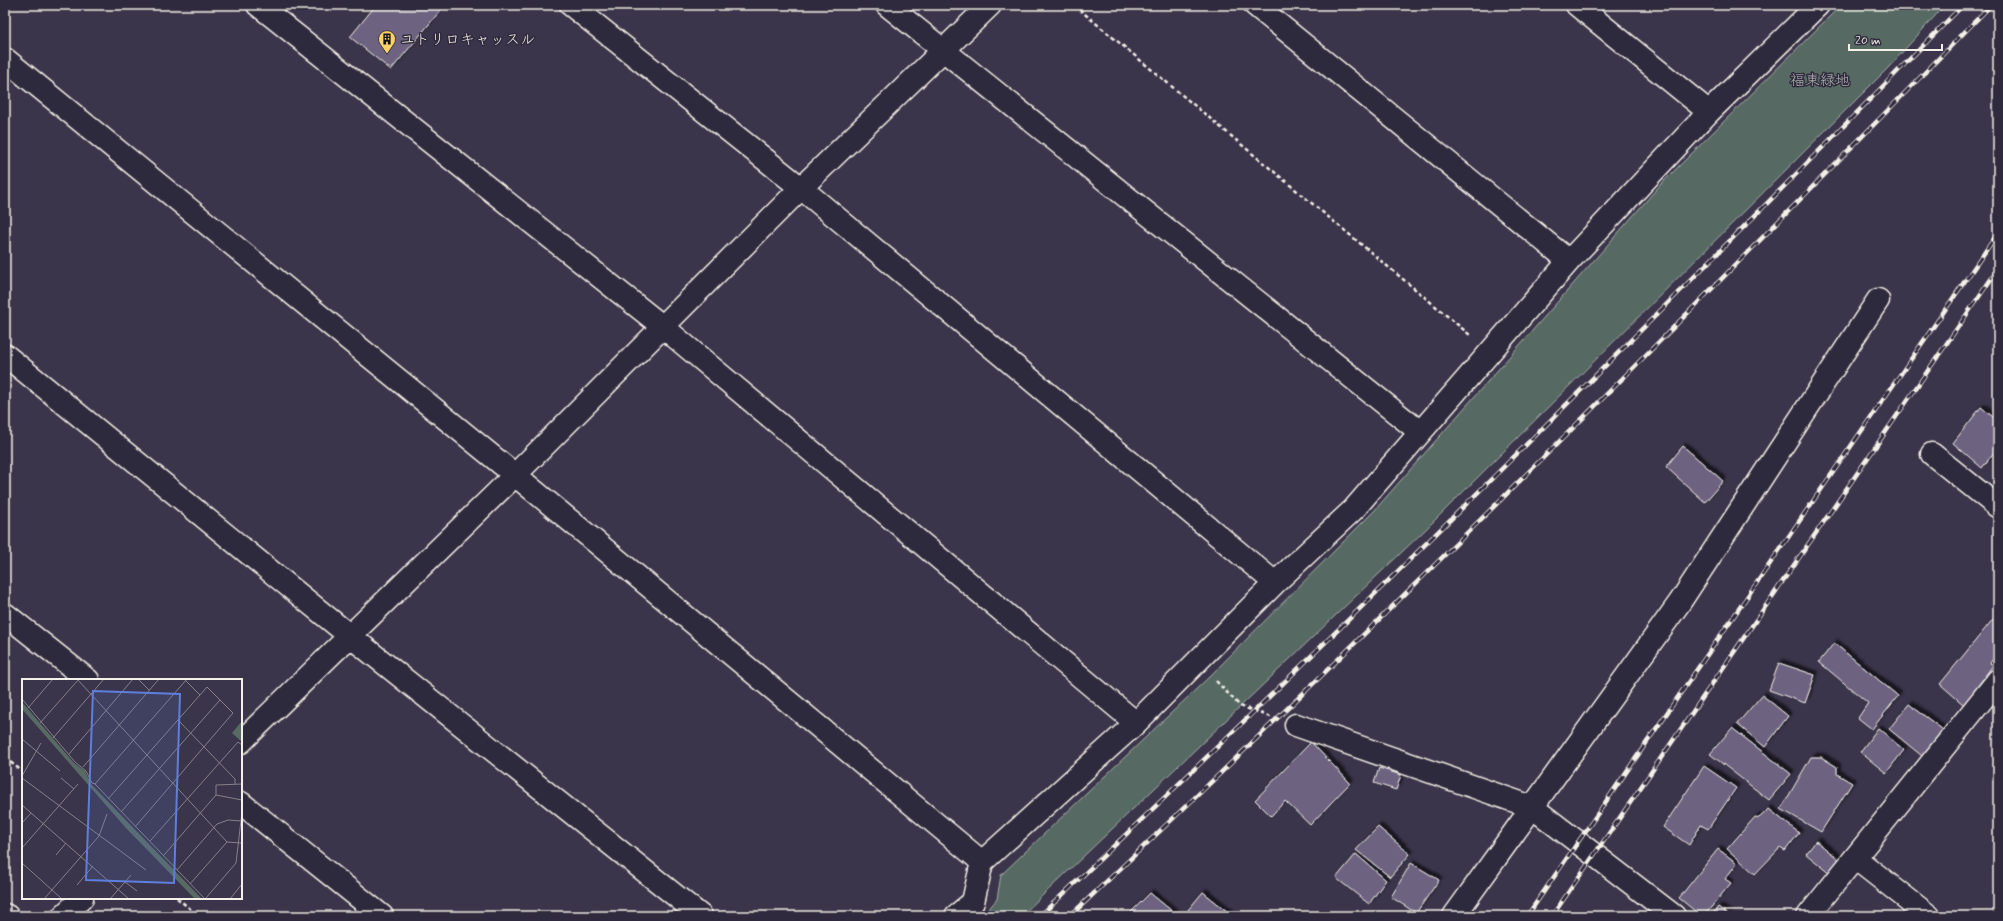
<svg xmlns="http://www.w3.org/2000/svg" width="2003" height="921" viewBox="0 0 2003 921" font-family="Mynerve,'Klee One',sans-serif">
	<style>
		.green { fill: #576a64; stroke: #a6aea6 }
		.building { fill: #6d6381; stroke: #f4f1e8; filter: url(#shadow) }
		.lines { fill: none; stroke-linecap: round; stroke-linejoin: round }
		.minor-casing { stroke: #f4f1e8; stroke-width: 25 }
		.path { stroke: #f4f1e8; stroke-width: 2.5; stroke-dasharray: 4 3; stroke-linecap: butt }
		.minor { stroke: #2f2a3d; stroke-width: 22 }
		.rail-casing { stroke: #f4f1e8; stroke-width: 4.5 }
		.rail { stroke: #2f2a3d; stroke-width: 3; stroke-dasharray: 9; stroke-linecap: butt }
		.labels { text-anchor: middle; stroke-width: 3; stroke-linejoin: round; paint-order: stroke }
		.poi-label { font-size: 15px; fill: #f4f1e8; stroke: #2f2a3d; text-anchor: start }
		.park-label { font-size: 15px; fill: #adb4ad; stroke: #2f2a3d }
		.inset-road { fill: none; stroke: #85808a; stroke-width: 1 }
		.view { fill: #5e7fdd; fill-opacity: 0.15; stroke: #5e7fdd; stroke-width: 2 }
		.inset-edge { fill: none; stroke: #f4f1e8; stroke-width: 2 }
	</style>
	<defs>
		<filter id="shadow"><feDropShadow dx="3.5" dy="-3.5" stdDeviation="1" flood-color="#0009"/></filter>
	</defs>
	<rect width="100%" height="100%" fill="#3b354b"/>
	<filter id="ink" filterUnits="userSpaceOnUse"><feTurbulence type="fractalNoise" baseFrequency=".025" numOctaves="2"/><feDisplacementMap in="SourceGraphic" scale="8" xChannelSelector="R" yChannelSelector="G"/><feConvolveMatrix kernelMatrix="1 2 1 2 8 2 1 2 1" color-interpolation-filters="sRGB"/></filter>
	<g filter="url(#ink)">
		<path class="green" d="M1841,5h104l-57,63 -463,462 -404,386h-38l14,-17 4,-24 208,-198 165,-166 287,-327z"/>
		<path class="building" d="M376,5h69l-54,65 -41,-33z
			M1981,407l17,14v26l-16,21 -29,-25z
			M1683,446l40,35 -18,21 -39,-35z
			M1998,613v40l-8,10 3,2 -29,40 -24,-21z
			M1834,643l64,53 -26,33 -14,-11 10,-15 -49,-41z
			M1779,663l36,12 -10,28 -36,-13z
			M1762,695l26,21 -23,31 -28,-23z
			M1909,704l34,26 -21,26 -33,-27z
			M1732,728l59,46 -22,26 -59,-46z
			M1878,728l26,22 -18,23 -26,-21z
			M1311,742l39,41 -40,42 -25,-24 -14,15 -16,-16z
			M1811,757h10l16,10v7l15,9 -31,49 -40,-23z
			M1704,766l32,22 -28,41 -7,-4 -12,20 -26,-18z
			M1379,768l22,7 -5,15 -22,-7z
			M1769,809l30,24 -14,18 -5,-3 -25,26 -28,-25 28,-32 4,1z
			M1378,827l32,27 -20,23 -34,-27z
			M1816,841l25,20 -10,13 -25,-20z
			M1718,849l19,14 -12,16 6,4 -27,33h-3l-22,-18z
			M1356,854l30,26 -17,24 -33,-26z
			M1411,863l28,17 -23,33 -25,-16z
			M1203,892l30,24h-50z
			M1150,893l28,23h-51z
			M1718,907l12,9h-19z"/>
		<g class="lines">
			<g class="minor-casing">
				<path id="minor" d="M258,5l404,321 474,397
					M571,5l230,183 474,395
					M887,5l533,427
					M1255,5l314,256
					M1577,5l132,107
					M5,59l510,416 467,387
					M5,355l345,281 351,280
					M1932,454l66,53
					M5,614l83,66
					M1296,725l236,82 142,109
					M241,742l274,-267 286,-287 189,-183
					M241,803l141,113
					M1855,858l74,58
					M5,915l2,1
					M63,916l19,-18
					M956,916l17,-14 9,-40 154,-139 139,-140 79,-74 215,-248 140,-149 109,-107
					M1454,916l226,-314 198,-302
					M1808,916l190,-236"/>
			</g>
			<path class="path" d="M1074,5l396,330
				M1216,681l24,25 31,11
				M5,758l18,14
				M177,898l22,18"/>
			<use href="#minor" class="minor"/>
			<g class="rail-casing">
				<path id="rail" d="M1040,916c314,-296 620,-603 923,-911
					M1070,916c315,-296 619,-602 921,-911
					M1527,916l471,-683
					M1552,916l446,-647"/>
			</g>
			<use href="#rail" class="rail"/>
		</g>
	</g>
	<defs>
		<g id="building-pin" transform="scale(0.9)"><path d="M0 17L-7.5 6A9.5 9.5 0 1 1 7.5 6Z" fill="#ffd166" stroke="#2f2a3d"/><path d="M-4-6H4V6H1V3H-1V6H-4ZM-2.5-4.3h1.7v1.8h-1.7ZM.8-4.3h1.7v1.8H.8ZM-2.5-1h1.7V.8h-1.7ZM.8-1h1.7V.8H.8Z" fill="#111"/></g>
	</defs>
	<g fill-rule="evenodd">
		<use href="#building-pin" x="387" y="39"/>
	</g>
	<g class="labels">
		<g class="poi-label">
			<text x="400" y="44">ユトリロキャッスル</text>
		</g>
		<g class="park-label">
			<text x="1820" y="85">福東緑地</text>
		</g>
	</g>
	<g transform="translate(22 679)">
		<rect width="220" height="220" fill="#3b354b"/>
		<path d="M0,23l52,61 11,8 6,13 111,115 -8,-1 -69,-71 -103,-118zM220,42v21l-10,-9z" fill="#576a64"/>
		<path class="inset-road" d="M55,0l150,163 15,1M116,0l11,11M163,1l15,15M0,20l53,63 11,9 6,12 3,1 110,115M6,29l25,-29M156,41l57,59v5M18,44l39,-44M31,59l51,-59M0,60l38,32M47,75l64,-75M61,88l76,-88M0,97l19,-33M0,99l124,92M39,99l13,11M73,105l92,-105M194,116l26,5M86,120l99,-112 26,26 -98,114M0,126l107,94M99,133l99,-112M0,144l9,-10M128,162l88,-99 4,3M0,169l56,-64M34,176l10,-12M142,176l52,-60v-10l26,-1M0,184l40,36M155,191l40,-46 11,-4 14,1M103,203l12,9M168,205l37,-42M55,206l16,-19M22,220l55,-63 8,-22M88,220l21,-24M183,220l31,-36 6,-51M208,220l12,-15"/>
		<path class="view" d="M71,12l87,3 -6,189 -88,-3z"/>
		<rect width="220" height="220" class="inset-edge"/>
	</g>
	<rect width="2003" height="921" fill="none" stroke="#2f2a3d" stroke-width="20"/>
	<rect x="10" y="10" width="1983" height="901" fill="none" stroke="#f4f1e8" stroke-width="1.5" filter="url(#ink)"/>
	<path d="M1849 44v6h93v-6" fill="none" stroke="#f4f1e8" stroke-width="2"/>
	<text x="1855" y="44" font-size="12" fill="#f4f1e8" stroke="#2f2a3d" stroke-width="3" paint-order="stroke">20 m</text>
</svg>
